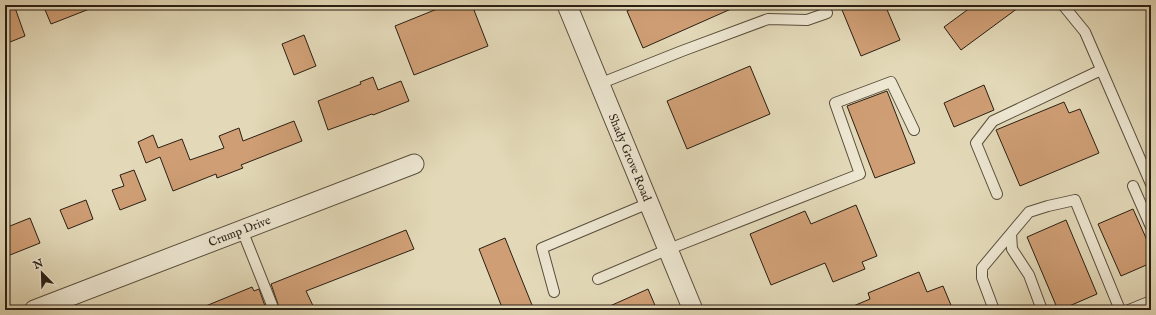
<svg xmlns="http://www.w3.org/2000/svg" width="1156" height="315" viewBox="0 0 1156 315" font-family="'IM FELL English',serif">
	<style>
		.building { fill: #cf9e75; stroke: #2a1f13 }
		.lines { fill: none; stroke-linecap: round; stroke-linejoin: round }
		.lane-casing { stroke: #584e3c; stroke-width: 12 }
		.street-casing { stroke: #584e3c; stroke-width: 21 }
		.lane { stroke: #ede6d1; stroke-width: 10 }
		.street { stroke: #ede6d1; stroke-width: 19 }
		.labels { text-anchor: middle; stroke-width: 3; stroke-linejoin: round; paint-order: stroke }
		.street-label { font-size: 12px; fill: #2a1f13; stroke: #ede6d1 }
	</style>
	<rect width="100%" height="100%" fill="#e3d9b8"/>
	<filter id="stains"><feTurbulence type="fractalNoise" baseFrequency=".005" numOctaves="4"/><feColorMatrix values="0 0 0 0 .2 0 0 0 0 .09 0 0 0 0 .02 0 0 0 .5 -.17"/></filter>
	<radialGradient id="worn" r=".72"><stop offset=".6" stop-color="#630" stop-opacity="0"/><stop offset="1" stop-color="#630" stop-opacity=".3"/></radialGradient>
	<path class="building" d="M5,5h9l11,31 -20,8z
		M43,5h53l1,1 -46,18z
		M447,5h25l16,41 -74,29 -19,-49z
		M640,5h100l-97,43 -16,-37z
		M840,5h45l15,35 -39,16z
		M974,5h48l-61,45 -17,-23z
		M304,35l12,31 -22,9 -12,-31z
		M750,66l20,48 -83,35 -20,-48z
		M373,77l5,13 23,-9 8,20 -36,14 -1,-1 -44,16 -10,-29 43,-17 -1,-2z
		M984,85l10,25 -40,17 -10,-24z
		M887,91l28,72 -40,15 -28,-72z
		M1064,102l5,11 11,-4 19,44 -79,33 -24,-56z
		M294,121l8,20 -61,24 2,3 -26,10 -1,-4 -43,17 -13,-34 -14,6 -8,-21 15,-7 5,13 24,-9 8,21 34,-12 -5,-12 20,-8 4,13z
		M134,170l12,30 -26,10 -8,-20 12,-4 -4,-11z
		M86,200l7,19 -25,10 -8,-19z
		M856,205l21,51 -15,6 3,7 -32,13 -8,-19 -54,22 -21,-51 55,-23 6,13z
		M1133,209l18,40v14l-30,13 -23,-52z
		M30,218l10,25 -35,14v-29z
		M1066,220l31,74 -37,16h-2l-31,-73z
		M406,230l8,19 -108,42 9,19h-35l-9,-26z
		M505,238l29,72h-31l-24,-61z
		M919,272l8,20 16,-6 10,24h-109l26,-11 -2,-6z
		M252,287l2,4 5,-2 6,17 -9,4h-60z
		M648,289l9,21h-56z"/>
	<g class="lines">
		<g class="lane-casing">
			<path id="lane" d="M1063,5l22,27 66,152
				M599,84l83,-33 86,-32 39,1 20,-7
				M1133,186l18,41
				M997,194l-21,-51 17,-22 108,-51
				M242,230l32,80
				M1011,234l1,15 17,26 13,35
				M598,279l71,-30 191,-75 -25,-71 56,-21 23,48
				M554,292l-12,-44 107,-45
				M994,310l-12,-32v-10l47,-56 19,-6 27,-6 45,110
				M1129,310l22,-9"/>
		</g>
		<g class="street-casing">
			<g id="street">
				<path id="s1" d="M567,5l126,305"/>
				<path id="s2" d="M34,310l380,-146"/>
			</g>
		</g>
		<use href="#lane" class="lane"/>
		<use href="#street" class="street"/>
	</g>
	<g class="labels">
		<g class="street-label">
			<text dy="4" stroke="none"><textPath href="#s1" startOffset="165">Shady Grove Road</textPath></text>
			<text dy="4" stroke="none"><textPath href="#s2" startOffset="220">Crump Drive</textPath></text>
		</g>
	</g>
	<rect width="1156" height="315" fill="none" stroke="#e3d9b8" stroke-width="20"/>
	<rect x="6" y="6" width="1144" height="303" fill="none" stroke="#2a1f13" stroke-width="2"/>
	<rect x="10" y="10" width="1136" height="295" fill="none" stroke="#2a1f13"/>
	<g transform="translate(42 273) rotate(337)" stroke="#ede6d1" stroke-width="3" paint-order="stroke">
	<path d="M0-3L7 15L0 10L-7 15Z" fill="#2a1f13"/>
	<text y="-6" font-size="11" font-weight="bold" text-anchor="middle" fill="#2a1f13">N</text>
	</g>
	<rect width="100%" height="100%" filter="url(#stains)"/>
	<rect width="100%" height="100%" fill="url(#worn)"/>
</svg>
